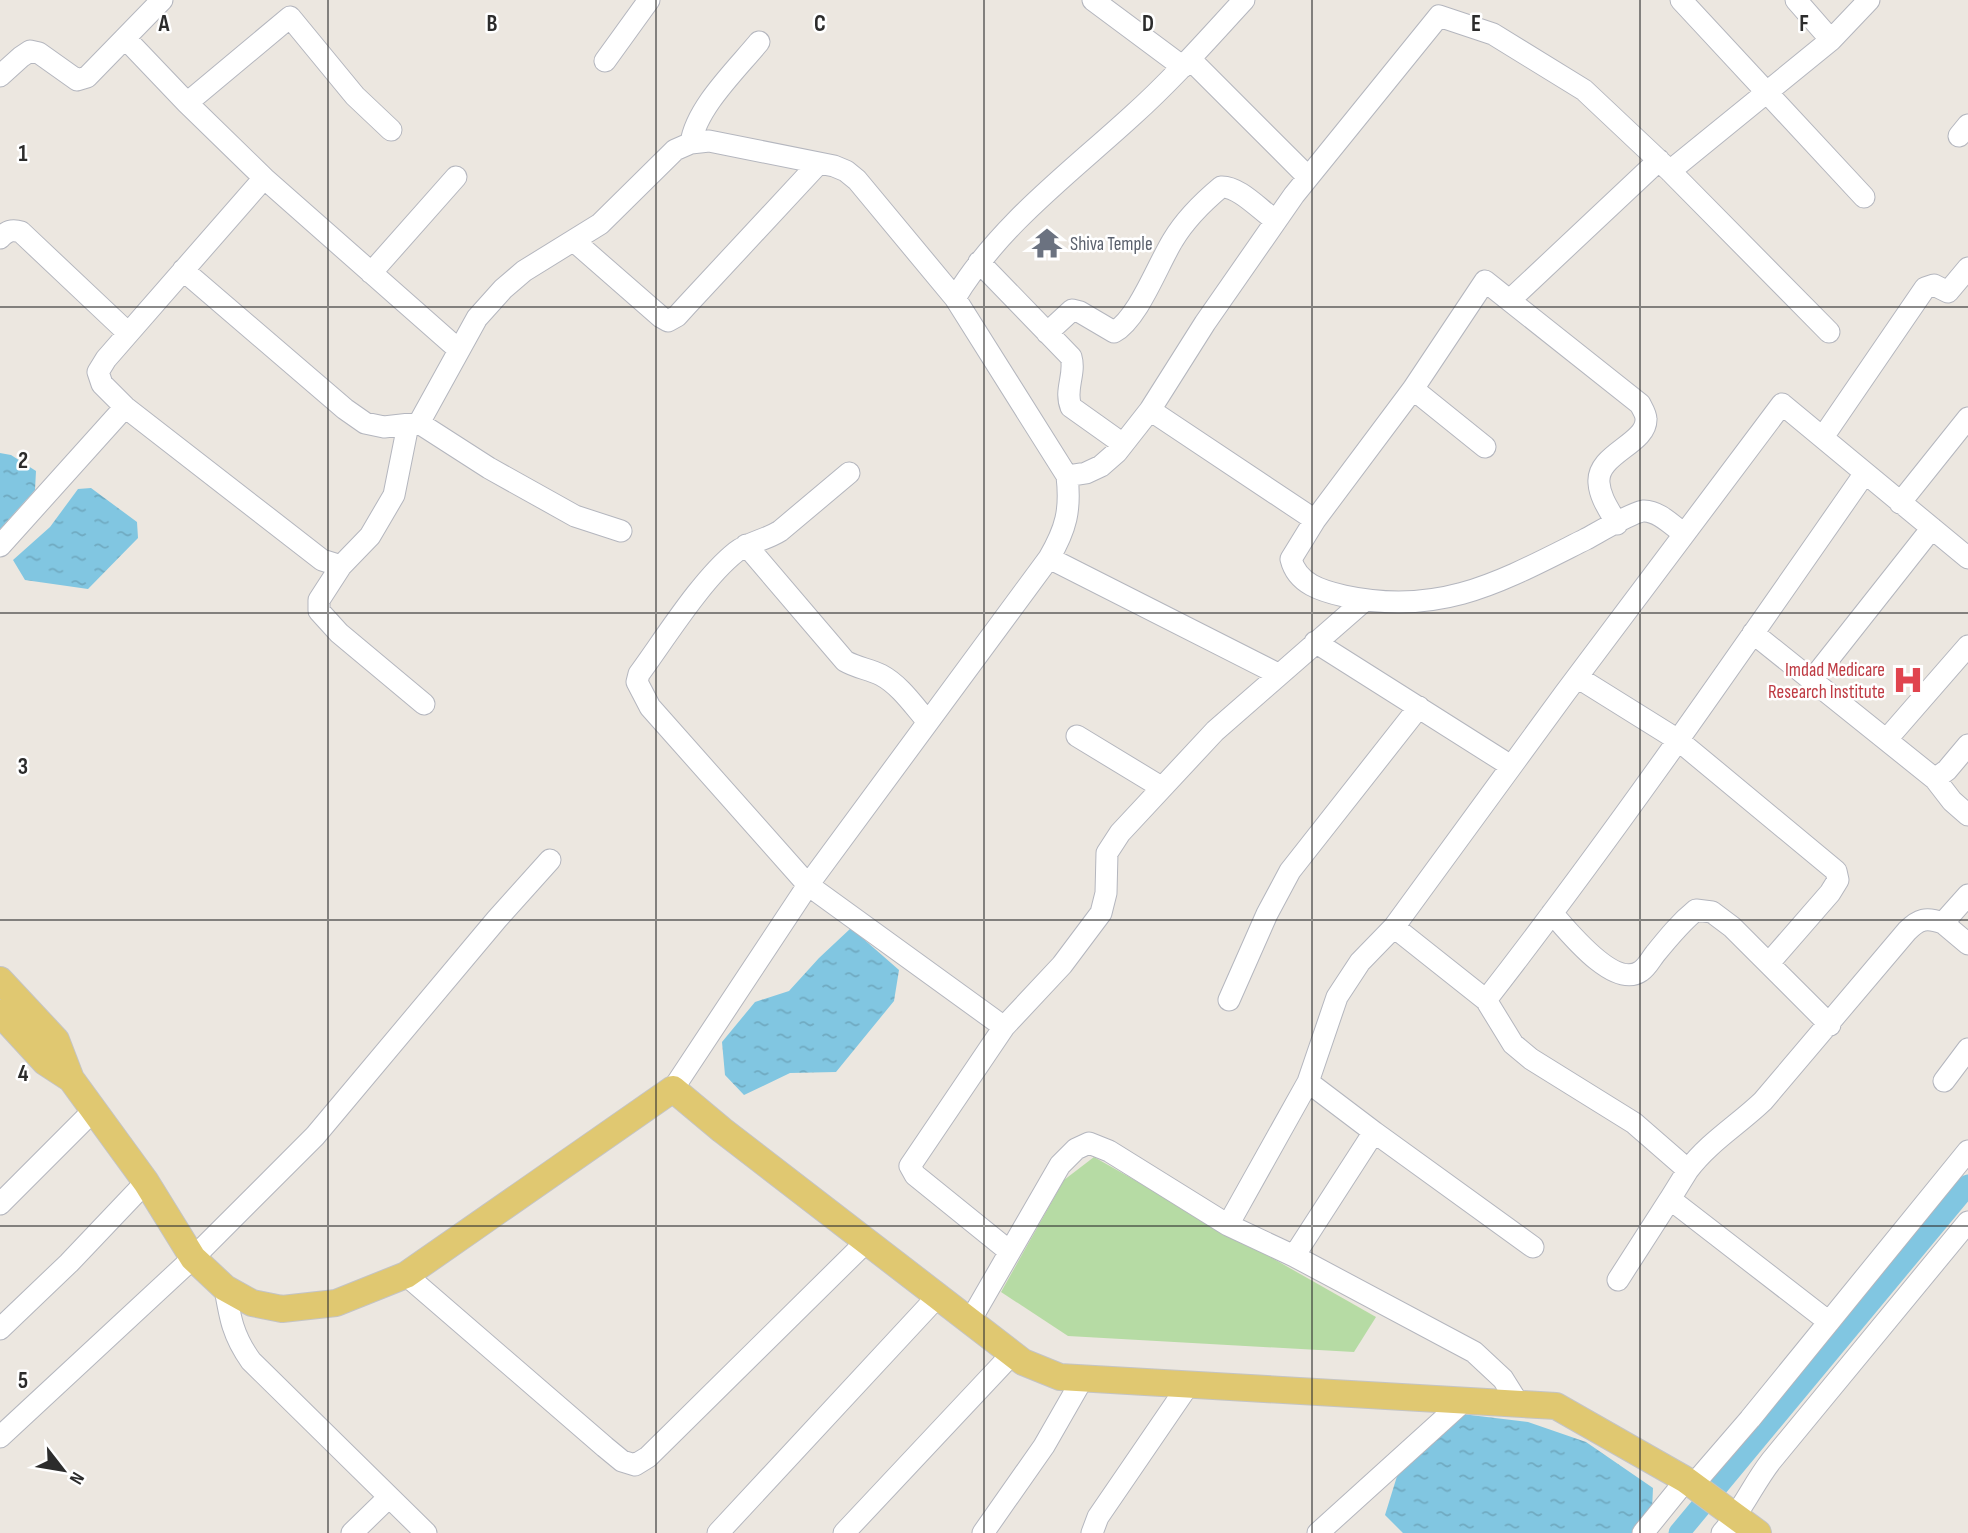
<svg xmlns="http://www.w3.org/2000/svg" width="1968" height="1533" viewBox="0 0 1968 1533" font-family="'Sofia Sans Condensed',sans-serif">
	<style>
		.grass { fill: #b6dba4 }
		.water { fill: url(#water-ripples) }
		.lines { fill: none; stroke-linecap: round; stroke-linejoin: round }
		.canal { stroke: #81c6e1; stroke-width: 21 }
		.minor-casing { stroke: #b4b6be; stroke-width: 23 }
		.major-casing { stroke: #c4c4c4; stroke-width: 28 }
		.minor { stroke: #fff; stroke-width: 21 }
		.major { stroke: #e0c871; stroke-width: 26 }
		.grid { fill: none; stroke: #2c2c2c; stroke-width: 2; stroke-opacity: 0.55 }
		.labels { text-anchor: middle; stroke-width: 5; stroke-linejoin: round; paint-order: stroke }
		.worship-label { font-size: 19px; fill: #5b616d; stroke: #fff; text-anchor: start }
		.health-label { font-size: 19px; fill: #be3a42; stroke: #fff; text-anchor: end }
		.grid-label { font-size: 23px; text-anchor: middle; font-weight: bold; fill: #2c2c2c; stroke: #fff; stroke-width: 5; stroke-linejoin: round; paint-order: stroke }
	</style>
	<defs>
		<pattern id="water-ripples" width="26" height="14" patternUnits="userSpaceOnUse" patternTransform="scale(1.75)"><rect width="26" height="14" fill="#81c6e1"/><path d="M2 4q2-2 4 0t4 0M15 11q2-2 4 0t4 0" fill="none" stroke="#70aac1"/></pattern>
	</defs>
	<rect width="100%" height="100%" fill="#ece7e0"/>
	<path class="grass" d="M1094,1157l282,160 -22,35 -286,-16 -67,-44 63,-112z"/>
	<path class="water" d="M0,453l11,2 25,16 -1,19 -35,39z
		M91,488l46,34 1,16 -50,51 -63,-9 -12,-20 37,-33 28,-38z
		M851,928l48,42 -5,31 -58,71 -46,1 -46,22 -19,-20 -3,-33 33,-40 34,-11 30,-33z
		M1462,1414l66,8 58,20 67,46 -1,22 -19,23h-230l-18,-18 13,-42z"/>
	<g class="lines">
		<path class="canal" d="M1679,1533l289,-348"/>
		<g class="minor-casing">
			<path id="minor" d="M162,0l-37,38 62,65 77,75
				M1093,0l90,67
				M1681,0l183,197
				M1796,0l35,40
				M1190,59l118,118
				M605,61l44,-61
				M0,76l21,-19 9,-6 9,2 38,27 10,-3 38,-39
				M187,103l103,-86 65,79 36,34
				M1959,136l9,-11
				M691,143c5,-35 45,-73 68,-101
				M1670,171l161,-131 38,-40
				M0,238c7,-7 12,-9 21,-6l107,101
				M574,241l87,76 7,4 9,-5 10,-11 132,-142
				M979,262l92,95c5,17 -7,33 0,50l52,37
				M183,270l162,139 20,14 19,4 35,-4 70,45 86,48 46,15
				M371,273l85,-96
				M955,298c44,-73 116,-126 178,-183 40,-36 75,-76 111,-115
				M1510,300l149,-140
				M1047,333l25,-23 8,2 34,20c24,-13 44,-68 59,-92 12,-20 30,-38 48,-53 18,-1 39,23 54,33
				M1413,389l72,58
				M1150,410l165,110
				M419,423l58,-105 26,-29 21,-18 76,-47 75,-74 16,-7 18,-2 125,25 12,5 11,9 98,118 112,178c4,34 -1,53 -18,82l-241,327 -135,204
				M408,425l-14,70 -24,41 -29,30 -19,-6 -197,-153 -23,-23 -4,-12 8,-13 158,-181 195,172
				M1823,437l102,-149 9,-3 14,7 20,-24
				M849,473l-69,58c-14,9 -31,11 -44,21 -34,27 -70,85 -97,122l-2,8 13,25 158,178 196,142
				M1067,476l19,-3 15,-7 16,-14 33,-42 55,-87 89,-128 145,-179 54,18 91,56 86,81 159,161
				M1900,503l68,-85
				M1617,524c-7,-13 -17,-26 -18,-41 -3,-29 48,-39 47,-64 0,-5 -4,-11 -6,-15l-155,-123 -72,108 -98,131 -24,39c6,25 31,32 53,37 97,21 158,-15 242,-57 13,-7 45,-26 57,-28 15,-1 30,15 41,23
				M746,545l99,116c12,7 24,8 36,14 19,10 33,31 47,47
				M0,546l125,-139
				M1049,558l229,116
				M341,566l-22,34v11l20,22 85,71
				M1753,633l182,146 12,-9 21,-25
				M1315,642l196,124
				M1577,677l101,63 158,131 2,9 -8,13 -61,70
				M1812,680l120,-152
				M1077,736l84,51
				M1887,739l81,-93
				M1935,779l17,22 16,14
				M1552,913c16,18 62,77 89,58 6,-4 10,-12 14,-17 13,-16 25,-31 41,-44l16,2 20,15 98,98
				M1943,923l25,21
				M1229,1000l38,-86 23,-43 129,-164
				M1486,1000c133,-171 255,-349 379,-527
				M1944,1081l24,-32
				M1308,1082l29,-85 23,-35 34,-35
				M1688,1170c21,-28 50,-45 75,-69l144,-170c12,-12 19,-14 36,-8l25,-28
				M0,1204l95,-95
				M1228,1225l80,-143 66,50
				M1009,1251l-94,-76 -5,-9 94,-139 58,-62 39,-52 5,-20 1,-40 13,-20 95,-102 150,-131
				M406,1275l199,172 17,14 13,4 13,-8 219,-216
				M1618,1280l52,-81
				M225,1288c5,30 8,48 26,73l175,172
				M970,1321l90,-156 16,-16 13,-6 20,8 119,74 66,31
				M1829,1322l-159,-123 18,-29 -54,-47 -103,-64 -18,-15 -27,-44 -92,-73 171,-234 217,-289 186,154
				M0,1329l69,-66 77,-81
				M1518,1403l-15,-24 -29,-27 -180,-96 80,-124 159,115
				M0,1437l193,-179 122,-122 182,-217 53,-59
				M1693,1485l57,-66 218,-268
				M352,1533l37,-36
				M718,1533l220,-237
				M844,1533l168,-179
				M983,1533l61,-87 39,-68
				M1092,1533l6,-16 91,-133
				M1318,1533l147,-133
				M1643,1533l43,-53
				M1722,1533c20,-22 31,-49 49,-72l197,-239"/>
		</g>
		<g class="major-casing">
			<path id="major" d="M0,980l56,60 15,39 75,103 47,76 32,30 27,15 30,6 54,-6 70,-28 267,-186 49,41 301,232 37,15 496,29 130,74 72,53
				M0,1013l45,49 26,17"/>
		</g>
		<use href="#minor" class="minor"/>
		<use href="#major" class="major"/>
	</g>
	<path class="grid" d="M328,0v1533M656,0v1533M984,0v1533M1312,0v1533M1640,0v1533M0,307h1968M0,613h1968M0,920h1968M0,1226h1968"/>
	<defs>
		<g id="temple-bare" transform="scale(2.415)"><path d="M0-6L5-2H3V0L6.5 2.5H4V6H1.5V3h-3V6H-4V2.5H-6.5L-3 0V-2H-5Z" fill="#6b7280" stroke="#fff" stroke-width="2.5" paint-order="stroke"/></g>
		<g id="hospital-bare" transform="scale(2.415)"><path d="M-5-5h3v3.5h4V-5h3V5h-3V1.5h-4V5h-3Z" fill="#e0444e" stroke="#fff" stroke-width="2.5" paint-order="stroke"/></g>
	</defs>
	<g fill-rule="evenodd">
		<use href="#temple-bare" x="1047" y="243"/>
		<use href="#hospital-bare" x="1908" y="680"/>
	</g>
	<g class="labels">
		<g class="worship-label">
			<text x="1070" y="250">Shiva Temple</text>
		</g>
		<g class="health-label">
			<text x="1885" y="676">Imdad Medicare<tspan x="1885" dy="22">Research Institute</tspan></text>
		</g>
	</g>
	<g class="grid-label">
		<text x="164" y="31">A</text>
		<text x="492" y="31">B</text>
		<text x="820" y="31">C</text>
		<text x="1148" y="31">D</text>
		<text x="1476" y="31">E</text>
		<text x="1804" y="31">F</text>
		<text x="23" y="161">1</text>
		<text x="23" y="468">2</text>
		<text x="23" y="774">3</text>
		<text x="23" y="1081">4</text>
		<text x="23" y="1388">5</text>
	</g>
	<g transform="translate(63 1470) rotate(121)" stroke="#ffffff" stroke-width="5" paint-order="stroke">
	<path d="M0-5L12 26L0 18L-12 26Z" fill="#2c2c2c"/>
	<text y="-10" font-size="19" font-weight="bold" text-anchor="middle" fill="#2c2c2c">N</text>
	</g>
</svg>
